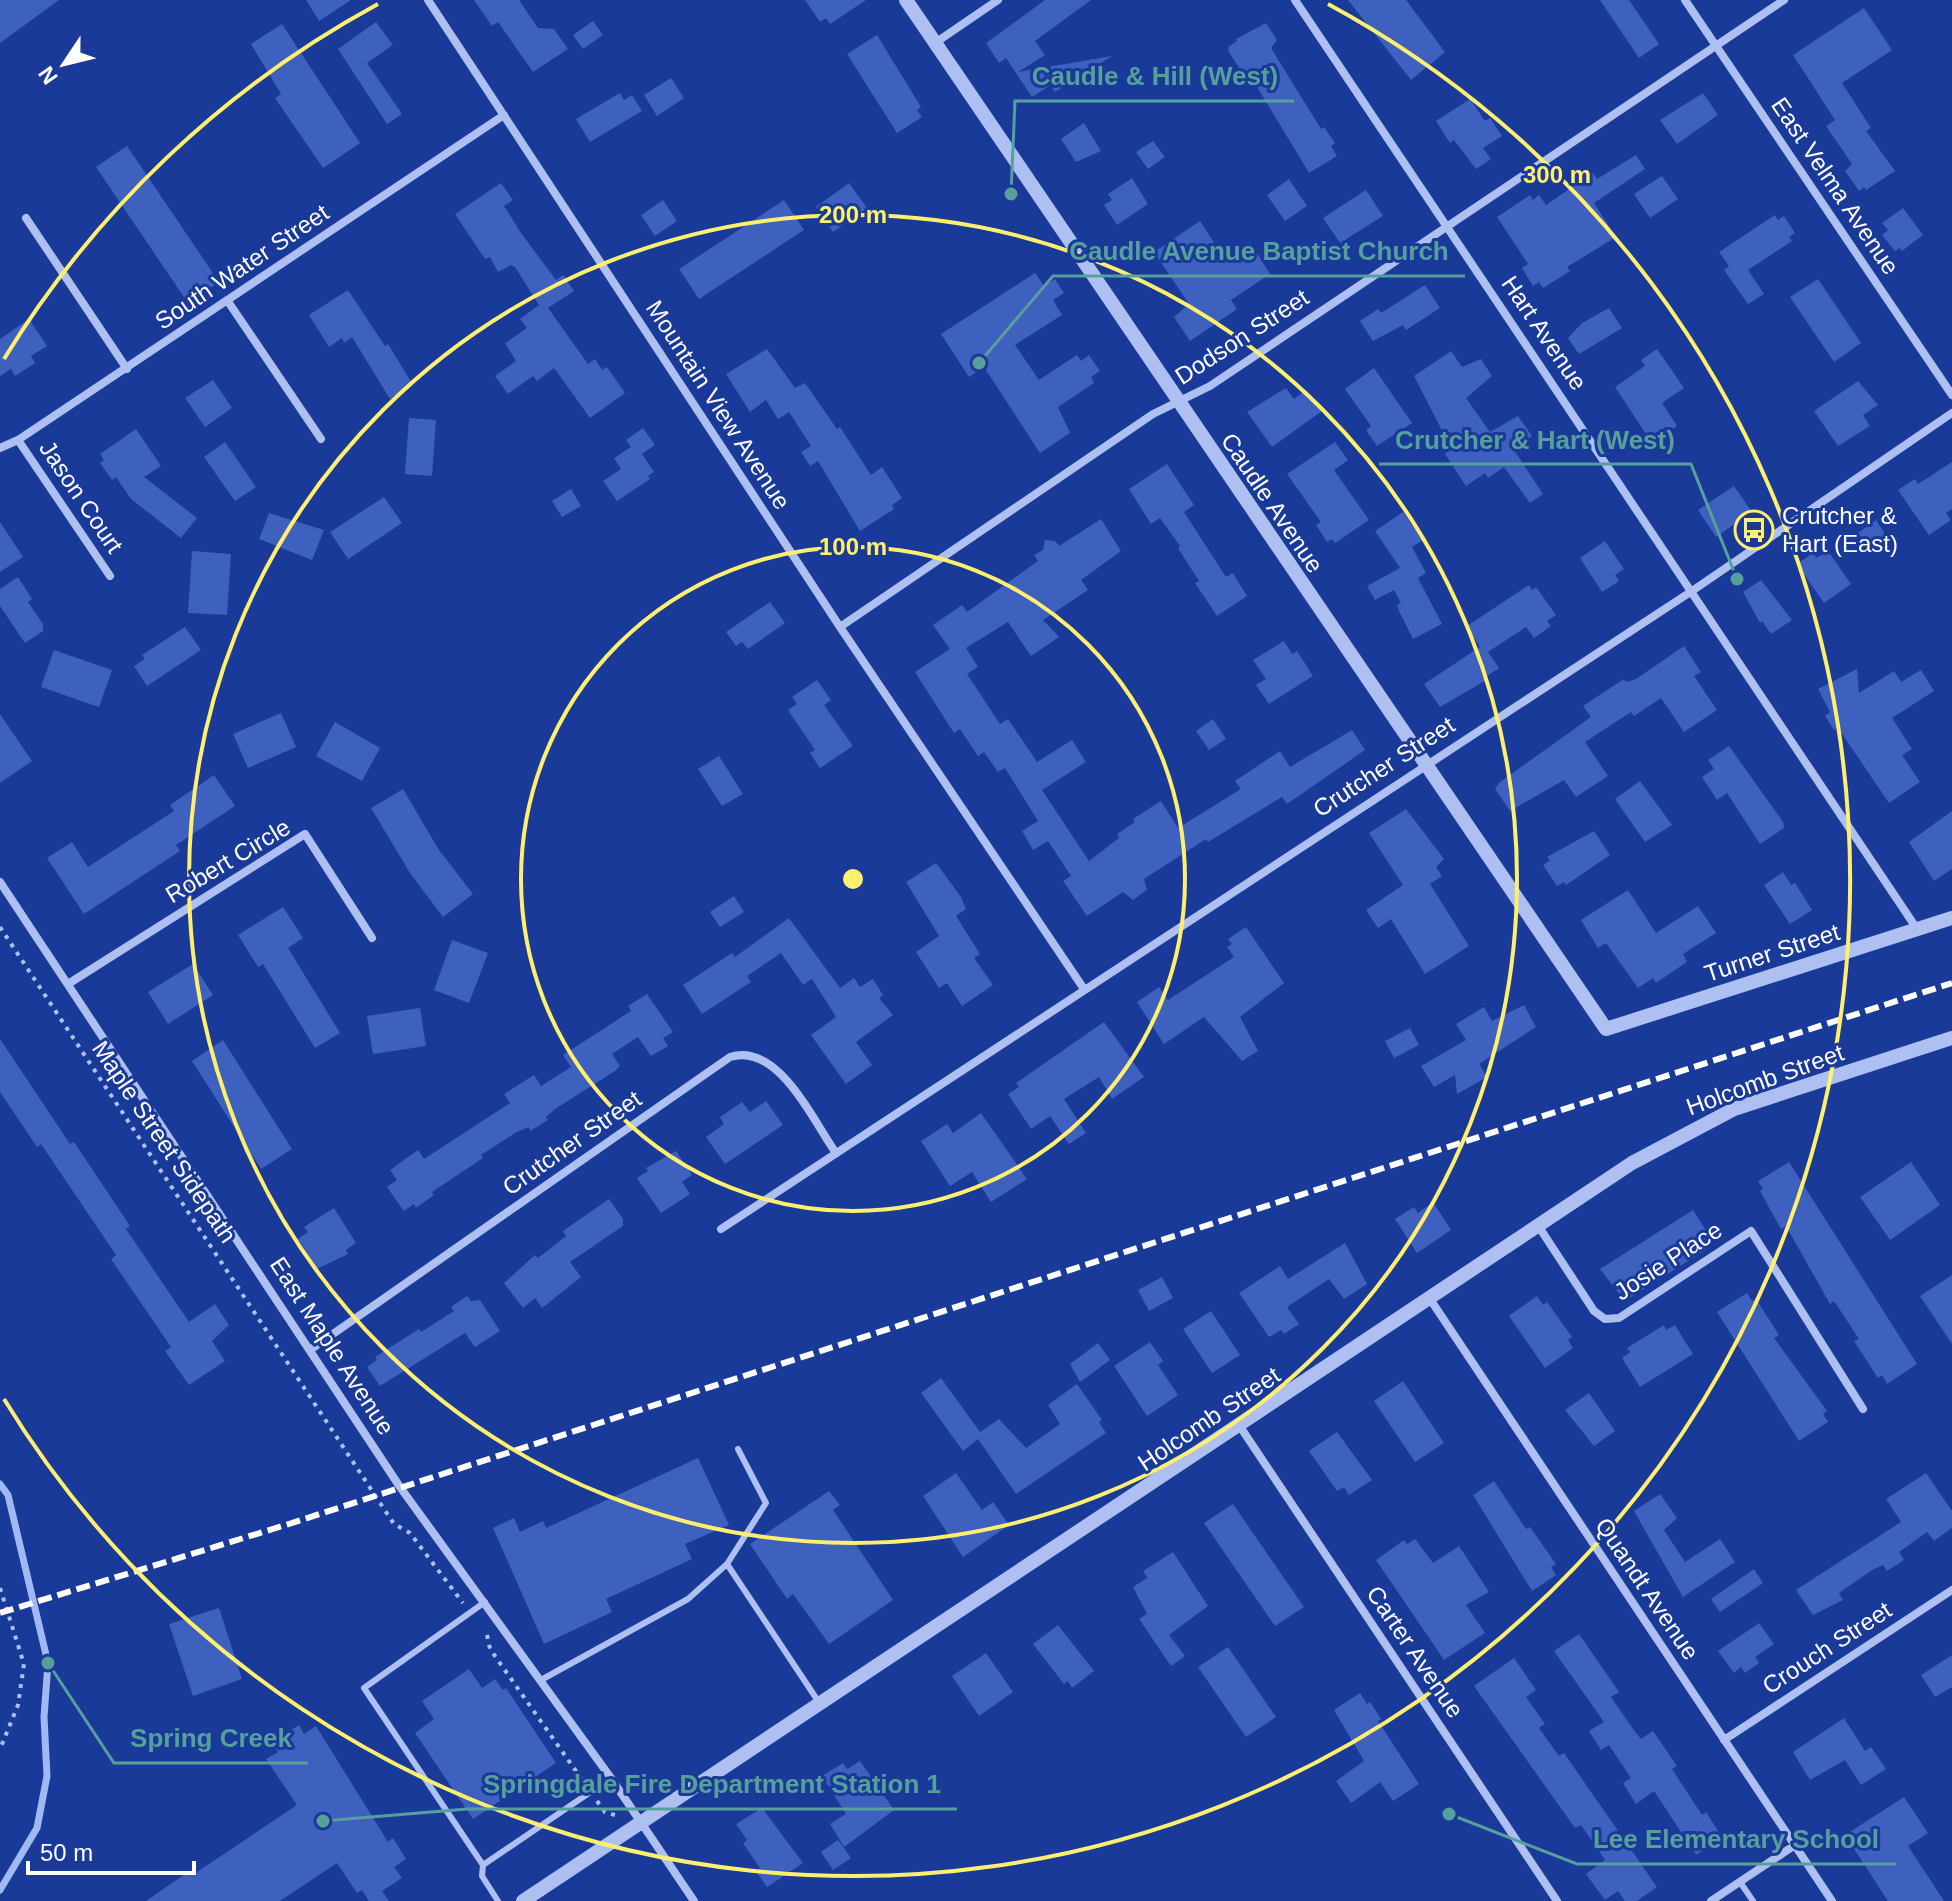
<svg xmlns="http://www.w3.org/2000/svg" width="1952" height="1901" viewBox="0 0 1952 1901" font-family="Helvetica,sans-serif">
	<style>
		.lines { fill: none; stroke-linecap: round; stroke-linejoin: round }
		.stream { stroke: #a0b8f3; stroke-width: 7 }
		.building { fill: #3e60be }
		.path { stroke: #aec0f1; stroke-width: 4; stroke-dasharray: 4 6; stroke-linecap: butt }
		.service { stroke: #aec0f1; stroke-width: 6 }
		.minor { stroke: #aec0f1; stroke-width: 8 }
		.tertiary { stroke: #aec0f1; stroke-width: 14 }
		.rail { stroke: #fff; stroke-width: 6; stroke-dasharray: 14 6; stroke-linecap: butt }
		.ring { fill: none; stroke: #ffef6e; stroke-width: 4 }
		.labels { text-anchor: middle; stroke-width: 6; stroke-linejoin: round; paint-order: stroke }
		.street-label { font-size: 24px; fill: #fff; stroke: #193a99 }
		.poi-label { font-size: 24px; fill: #fff; stroke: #193a99; text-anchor: start }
		.centre { fill: #ffef6e; stroke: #193a99; stroke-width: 4 }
		.ring-label { font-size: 24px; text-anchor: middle; font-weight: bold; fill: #ffef6e; stroke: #193a99; stroke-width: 6; stroke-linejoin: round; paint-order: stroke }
		.leader { fill: none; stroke: #579f9a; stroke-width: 3 }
		.callout-dot { fill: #579f9a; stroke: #193a99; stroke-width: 3 }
		.callout-label { font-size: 26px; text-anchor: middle; font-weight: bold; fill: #579f9a; stroke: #193a99; stroke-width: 6; stroke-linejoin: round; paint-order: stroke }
	</style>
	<rect width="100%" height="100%" fill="#193a99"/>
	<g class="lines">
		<path class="stream" d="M0,1484l8,11 40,168 -4,54 3,59 -10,52 -37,62"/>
	</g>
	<path class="building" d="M0,0h59l-59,43z
		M306,0h45l-32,21z
		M474,0h45l19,28 16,1 14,20 -35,23 -35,-50 -6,4z
		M805,0h61l-36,24 -4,-6 -6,4z
		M1045,0h46l-56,41 10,14 -27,17 94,-16 -57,36 -4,-7 -19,12 -26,-39 -7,5 -13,-20z
		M1348,0h58l39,52 -34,28z
		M1600,0h29l30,44 -20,14z
		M1864,8l28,42 -50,33 29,45 -5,3 29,40 -29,19 -2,-3 -5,4 -14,-20 7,-7 -26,-38 9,-6 -42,-65z
		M593,21l10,14 -20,14 -10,-14z
		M376,22l17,23 -26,18 35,51 -15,10 -49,-75z
		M1266,23l11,17 -6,8 50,81 3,-2 11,16 -4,3 6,10 -28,17 -53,-88 -4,3 -23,-36 -1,-5 9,-6 -1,-2z
		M282,24l78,119 -37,25 -48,-70 6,-4 -30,-50z
		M877,35l44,72 -4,3 5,7 -25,16 -50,-79z
		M671,78l13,20 -27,18 -13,-21z
		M620,93l4,7 8,-5 10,16 -52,31 -14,-23z
		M1703,93l15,22 -41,29 -17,-24z
		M1470,99l15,22 5,-3 12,18 -19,12 8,11 -15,10 -22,-29 -4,3 -14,-22z
		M1084,123l17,28 -25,11 -15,-23z
		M1153,141l12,16 -17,12 -12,-17z
		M127,146l92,136 -31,21 -92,-136z
		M1636,155l9,14 -51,34 22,34 -49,30 3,4 -27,17 -4,-6 -6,4 -11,-18 6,-4 -31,-47 33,-22 3,5 6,-5 7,10 47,-32 4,6z
		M1662,176l16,23 -28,19 -16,-24z
		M1132,178l16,26 -31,21 -13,-20 8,-5 -4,-6z
		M1289,179l18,27 -22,15 -18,-26z
		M501,183l12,17 -9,6 17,27 35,47 7,-5 11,16 -26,17 40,56 7,-5 7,11 5,-3 18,26 -35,25 -36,-50 -17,13 -4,-5 -25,18 -13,-18 21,-15 -11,-18 22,-15 -7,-9 19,-14 -24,-38 -4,-2 -13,7 -8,-15 -5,2 -30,-45z
		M849,183l18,25 -34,24 -17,-25z
		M1366,190l17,26 -43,27 -17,-25z
		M663,200l14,21 -22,15 -14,-21z
		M784,200l20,30 -105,69 -20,-30z
		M1903,208l20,27 -21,16 -2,-3 -5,3 -13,-16 6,-5 -6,-7z
		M1775,215l3,5 6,-4 11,17 -6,4 3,4 -44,29 16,24 -16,10 -24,-34 5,-4 -10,-14z
		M1200,221l24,37 26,-16 20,32 -39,26 6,9 -47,32 -16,-24 15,-13 -35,-52z
		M1035,273l9,13 11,-7 9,14 -11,7 9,15 -47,30 24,35 38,-25 4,6 8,-6 11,16 -9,6 3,6 -36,24 12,26 -30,20 -56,-86 -15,10 -28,-43z
		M1818,279l43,64 -27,19 -44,-65z
		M1425,285l15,23 -34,22 -3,-5 -30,16 -13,-20 18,-12 3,4z
		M348,290l37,56 3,-2 25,41 -23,14 -38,-62 -8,6 -2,-5 -13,9 -20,-32z
		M1609,308l13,20 -43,26 -11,-16 14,-15z
		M29,319l18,27 -16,10 4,7 -20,13 -4,-7 -11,7v-37z
		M767,349l28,39 10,-5 32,46 3,-2 31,48 11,-8 20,31 -10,7 2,4 -34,22 -42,-70 -8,5 -9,-14 10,-6 -22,-34 -11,7 -12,-19 -16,12 -24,-38z
		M1657,349l27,39 -22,15 15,23 -25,17 -37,-56 30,-21 -4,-6z
		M1451,351l11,16 19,-8 11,17 -26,22 24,34 28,-16 14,20 -18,14 29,44 -13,9 -26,-36 -16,11 -3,-5 -19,13 -21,-32 6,-6 -37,-72z
		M1374,368l38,55 -35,23 -11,-16 5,-4 -26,-37z
		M213,380l19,28 -27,19 -20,-29z
		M1858,381l20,24 -15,10 7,11 -32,20 -24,-35z
		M1286,388l8,11 12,-9 16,21 -50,36 -25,-35z
		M409,418l27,2 -4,56 -27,-2z
		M643,428l12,17 -13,9 12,18 -6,4 2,3 -33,22 -14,-20 18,-12 -7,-11 17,-11 -5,-7z
		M136,429l25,37 -17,11 53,41 -16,20 -50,-39 -15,-22 -4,3 -12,-17 4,-3 -4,-6z
		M225,442l31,45 -21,14 -31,-44z
		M1335,442l13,18 -14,10 35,50 -34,23 -3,-4 -5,3 -11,-17 5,-3 -34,-48z
		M1952,462v47l-6,4 5,7 -22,15 -31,-45 17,-11 3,5z
		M1167,464l27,41 -10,7 42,65 7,-4 14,23 -30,20 -22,-33 4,-2 -21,-33 2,-2 -20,-28 -9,6 -22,-35z
		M1734,486l18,26 -36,25 -18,-27z
		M571,489l10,17 -19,11 -10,-16z
		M384,497l18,26 -54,36 -18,-27z
		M1403,512l20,28 -11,7 14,26 -8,5 24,46 -29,15 -13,-26 -3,-8 4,-2 -7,-13 -19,10 -8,-14 33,-18 -25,-37z
		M269,513l55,17 -12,30 -53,-21z
		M1101,519l20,32 -40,29 7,10 -45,30 16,17 -28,19 -23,-34 -42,26 12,19 -11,7 33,50 8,-5 29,43 35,-22 14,22 -44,28 47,71 30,-23 -2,-4 18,-12 -2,-3 28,-18 17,27 63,-39 -6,-8 45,-30 10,16 62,-37 13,20 -78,54 -5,-7 -74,45 -2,-3 -62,40 3,11 -14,10 -10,-8 -36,24 -24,-35 8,-5 -23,-35 -15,9 -11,-19 16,-10 -33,-53 -7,4 -14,-20 -6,4 -18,-27 -6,4 -39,-61 35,-23 -17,-24 29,-20 5,7 71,-51 -4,-6 9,-5 2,-10 10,1 4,5z
		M1876,520l13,20 -17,12 -14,-19z
		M0,522l23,35 -23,15z
		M1605,541l19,28 -9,6 4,6 -17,11 -22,-34z
		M192,551l39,3 -4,61 -39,-2z
		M1828,551l23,33 -27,19 -27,-39 16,-11 3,5z
		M18,577l14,22 -4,3 15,22v7l-18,12 -25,-37v-17z
		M1761,580l31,40 -21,14 -9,-13 -2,2 -17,-31z
		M1529,585l3,5 4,-3 20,28 -9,6 4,5 -17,12 -8,-11 -38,25 11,16 -12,8 1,3 -48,28 -16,-23 56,-37 -13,-21z
		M770,602l15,21 -37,26 -6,-7 -6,4 -10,-14z
		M185,627l16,23 -54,36 -13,-20 11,-7 -3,-4z
		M1284,641l8,13 5,-3 16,25 -44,28 -13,-19 10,-6 -13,-19z
		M1684,646l17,26 -7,4 23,34 -33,22 -23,-34 -27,18 -3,-4 -46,30 23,34 -32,21 -12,-17 -54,31 -15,-22 5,-7 91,-65 -8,-11 41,-27 2,3 10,-3z
		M54,650l58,20 -13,37 -58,-20z
		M1857,669l2,24 35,-22 7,11 20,-12 13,21 -42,27 20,31 -10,6 18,27 -31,21 -51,-75 -4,2 -9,-14 5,-4 -12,-23z
		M817,680l14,20 -7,5 29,41 -33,22 -10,-15 5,-3 -27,-40 9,-6 -5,-7z
		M281,713l15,34 -48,21 -15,-34z
		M0,714l32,47 -32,22z
		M1213,719l13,20 -17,11 -13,-19z
		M335,722l45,26 -18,33 -46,-25z
		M1729,746l54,76 1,6 -24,16 -33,-51 -10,7 -15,-23 12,-8 -6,-9z
		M719,756l24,38 -21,12 -24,-37z
		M214,775l21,31 -59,39 4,6 -96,63 -37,-56 25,-16 16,25 86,-56 -4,-6z
		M1640,781l32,44 -27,17 -30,-43z
		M403,789l36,61 34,44 -30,23 -33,-44 -39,-65z
		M1406,809l38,50 -8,8 6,9 -12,8 39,62 -44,28 -34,-55 -13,9 -12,-18 37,-25 -34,-52z
		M1952,811v58l-18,12 -25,-39z
		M1594,831l16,24 -44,30 -2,-3 -7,4 -14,-21 7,-5 -3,-3z
		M936,863l25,34 5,12 -10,7 24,38 -6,4 19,27 -31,21 -15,-23 -8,5 -23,-36 23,-16 -33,-54z
		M1783,872l8,13 4,-2 17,27 -22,14 -26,-39z
		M1628,890l28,43 42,-27 18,27 -33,21 4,8 -31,21 -3,-5 -15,10 -32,-45 -8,5 -17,-28z
		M734,896l10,16 -24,15 -10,-15z
		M283,907l20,31 -15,10 52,85 -25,15 -52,-84 -5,3 -20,-32z
		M789,918l51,70 14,-10 6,9 13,-8 10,16 -4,3 14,17 -37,27 16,23 -26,19 -35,-49 25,-18 -24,-38 -9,6 -22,-32 -34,23 4,6 -49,32 -19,-29 49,-32 3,4z
		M1246,927l38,56 -44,34 18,34 -16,10 -38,-44 -40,27 -27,-42 22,-15 9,13 66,-43 -7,-10 5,-3 -4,-5z
		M452,940l36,13 -19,50 -35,-13z
		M193,964l20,31 -45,29 -20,-32z
		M647,994l26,38 -10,6 5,8 -17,10 -13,-19 -26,17 8,12 -5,5 -60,38 -9,8 2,3 -18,11 -1,-4 -14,6 -34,22 2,3 -51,34 2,3 -18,13 -2,-4 -10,7 -17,-24 10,-7 -7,-10 28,-20 6,9 86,-56 -6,-9 30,-19 7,11 30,-19 -8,-12 68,-44 -3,-5z
		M1524,1005l12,22 -57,37 8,13 -30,17 -2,-19 -21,12 -13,-21 45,-26 -10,-16 28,-17 8,14z
		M420,1008l6,38 -53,8 -6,-38z
		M1104,1022l40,55 -32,22 -13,-22 -35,22 22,34 -17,11 -19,-28 -19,13 -23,-35 11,-7 -3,-4z
		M1410,1028l9,17 -25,13 -9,-17z
		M0,1039l70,105 4,-2 56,84 -4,3 63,93 26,-18 14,21 -17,16 13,20 -36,24 -24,-34 6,-4 -60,-88 5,-4 -75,-111 -4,3 -37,-55z
		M223,1040l69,109 -31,20 -69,-108z
		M766,1101l17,24 -58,39 -19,-27 18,-13 -4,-7 22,-15 8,10z
		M981,1113l46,66 -36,23 -19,-30 -22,14 -29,-45 26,-17 6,9z
		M676,1151l16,24 -10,7 8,12 -29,19 -24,-35 11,-7 -2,-3z
		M1789,1162l128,202 -30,20 -5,-9 -4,3 -24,-37 5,-2 -6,-9 -19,-29 -4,3 -44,-78 -5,3 -21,-38 3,-2 -5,-8z
		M1911,1162l29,43 -50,35 -30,-43z
		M609,1199l14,20v7l-53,36 11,15 -39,31 -7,-10 -12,10 -19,-25 31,-28 3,3 28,-22 -3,-5z
		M1433,1202l18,28 -34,23 -22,-34 19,-12 4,6z
		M334,1208l22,35 -10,7 2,4 -31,15 -19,-30 10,-7 -4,-5z
		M1693,1210l19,30 -8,5 3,4 -82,52 -25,-32z
		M1345,1243l22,41 -23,15 -15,-20 -42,28 12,17 -15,10 -3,-4 -12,7 -30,-44 41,-27 8,13z
		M1952,1275v69l-32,-48z
		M1162,1277l11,21 -24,13 -11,-21z
		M1747,1293l5,8 4,-2 23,36 -5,3 53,73 -4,3 5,8 -29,19 -82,-129z
		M467,1296l4,5 9,-1 20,31 -25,16 -10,-14 -85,53 -13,-19 10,-7 -2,-3 44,-28 2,3 33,-21 -3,-4z
		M1537,1296l6,9 4,-3 25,35 -4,3 5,8 -28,20 -36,-52z
		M1211,1311l29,44 -28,18 -29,-44z
		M1664,1325l2,5 9,-5 18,29 -53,33 -18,-29 8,-6 -3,-4z
		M1150,1342l13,19 -5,4 20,30 -31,21 -33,-50z
		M1098,1343l12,17 -30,22 -10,-18z
		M941,1378l39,54 19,-13 27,29 34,-24 -12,-19 29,-21 25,36 -3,2 7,11 -90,61 -38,-55 -15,12 -42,-58z
		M1403,1381l41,62 -29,19 -41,-61z
		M1589,1393l26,38 -21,15 -29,-36z
		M1337,1432l35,48 -23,15 -5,-8 -7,4 -28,-40z
		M698,1458l31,67 -44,19 7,15 -86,40 6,13 -68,32 -51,-116 21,-10 6,14 23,-11 3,7z
		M956,1473l26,37 11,-8 16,23 -46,32 -40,-61z
		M1926,1473l26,38v17l-18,13 -7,-9 -28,20 5,8 -17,11 -4,-6 -11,5 -33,23 4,7 -30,15 -17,-25 105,-68 -15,-23z
		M1494,1481l32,48 4,-2 26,37 -5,3 5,8 -24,16 -59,-96z
		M829,1491l11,14 -7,5 60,90 -64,44 -36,-50 -6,5 -37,-55z
		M1660,1494l17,24 -13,12 21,32 35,-23 15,23 -52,35 -49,-86z
		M1233,1504l71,103 -29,19 -71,-103z
		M1415,1539l18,24 26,-17 30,46 -23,13 19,28 -41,27 -68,-100 28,-20 3,4z
		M1173,1552l35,54 -39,29 16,21 -14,10 -32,-47 8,-5 -14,-27 14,-9 -4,-7z
		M1754,1569l9,14 -43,29 -9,-13z
		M219,1608l23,71 -49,17 -24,-72z
		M1759,1623l15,21 -19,13 4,6 -14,10 -4,-6 -7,6 -16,-22z
		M1058,1625l36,46 -22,17 -4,-7 -4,3 -31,-40z
		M1579,1634l40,58 -8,5 22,32 8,10 12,-8 24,35 -5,3 30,46 4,-3 16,25 -26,18 -42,-64 -18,13 -13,-21 8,-5 -22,-33 -8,5 -12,-19 15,-9 -50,-71z
		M1228,1647l48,70 -30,20 -48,-70z
		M986,1653l27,39 -34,24 -27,-40z
		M1952,1655v32l-17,10 -14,-22z
		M1514,1658l22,32 -10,7 19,27 -6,4 20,28 5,-3 93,134 -20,14h-12l-7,-10 -13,9 -19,-26 19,-14 -24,-35 -6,3 -101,-142z
		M469,1669l13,19 13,-9 8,11 3,-2 50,75 -83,56 -58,-86 19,-14 -12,-18z
		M1360,1693l7,11 3,-2 11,17 -3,2 41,63 -26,17 -13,-19 -29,21 -15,-22 28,-20 -30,-51z
		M1844,1718l21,33 6,-4 15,22 -25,16 -16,-25 -35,20 -17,-28z
		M299,1725l5,9 12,-8 72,116 5,-4 13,21 -12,8 8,11 -20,13 7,10h-20l-7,-11 -5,3 -20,-30 -57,38h-134l42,-29 3,4 106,-71 -31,-46 12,-7 -6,-9z
		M860,1761l34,49 -50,37 -14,-23 16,-10 -24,-38 21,-13 4,6z
		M1904,1797l24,36 -20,13 36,55h-56l-43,-66z
		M762,1808l41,55 -36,24 -11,-16 4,-3 -17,-25 4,-3 -11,-16z
		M838,1840l13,18 -18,12 -12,-18z"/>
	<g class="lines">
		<path class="path" d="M0,927l394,597 16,9 53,70
			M0,1588l24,76 -6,41 -18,44
			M487,1635l3,14 93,132
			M597,1801l8,11 13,4"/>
		<path class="service" d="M727,1564l39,-61 -28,-54
			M541,1680l147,-81 39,-35 93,140
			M483,1865l-119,-177 121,-86
			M1740,1882l13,19
			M498,1901l-16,-25 1,-11 128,-87"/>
		<path class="minor" d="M428,0l412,627 244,362
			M1295,0l622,929
			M1685,0l267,395
			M935,43l63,-43
			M26,218l101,151
			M227,300l94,139
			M18,440l92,136
			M0,448l18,-8 486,-325
			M840,627l313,-213 57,-28 574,-386
			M0,882l400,605 211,291 83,123
			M68,984l237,-150 67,104
			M1539,1227l55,84 11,8 14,-1 132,-87 112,178
			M721,1229l971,-638 260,-178
			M1430,1299l402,602
			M310,1350l420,-293c48,-15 82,62 106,96
			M1239,1425l318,476
			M1724,1740l228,-150
			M1711,1901l84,-56"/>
		<path class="tertiary" d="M906,0l700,1029 346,-111
			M523,1901l1109,-738 102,-54 218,-71"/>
		<path class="rail" d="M0,1613l289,-89 1663,-541"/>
	</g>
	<g class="ring">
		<circle cx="853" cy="879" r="332"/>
		<circle cx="853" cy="879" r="664"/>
		<path d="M4 359A996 996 0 0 1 378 4M1328 4A996 996 0 1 1 4 1399"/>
	</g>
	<defs>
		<g id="bus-ring" transform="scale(2)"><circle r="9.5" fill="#193a99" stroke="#ffef6e" stroke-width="1.5"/><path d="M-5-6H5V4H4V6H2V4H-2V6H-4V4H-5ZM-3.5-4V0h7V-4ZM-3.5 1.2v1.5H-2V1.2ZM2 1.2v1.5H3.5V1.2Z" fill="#ffef6e"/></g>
	</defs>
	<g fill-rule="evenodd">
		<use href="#bus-ring" x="1754" y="530"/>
	</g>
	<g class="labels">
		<g class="street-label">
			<text transform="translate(1835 186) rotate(56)" y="8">East Velma Avenue</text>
			<text transform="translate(242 267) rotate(-34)" y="8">South Water Street</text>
			<text transform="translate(1544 333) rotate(56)" y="8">Hart Avenue</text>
			<text transform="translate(1242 337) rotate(-33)" y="8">Dodson Street</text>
			<text transform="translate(718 405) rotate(57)" y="8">Mountain View Avenue</text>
			<text transform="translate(81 497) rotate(56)" y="8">Jason Court</text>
			<text transform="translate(1272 503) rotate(56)" y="8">Caudle Avenue</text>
			<text transform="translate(1384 767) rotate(-33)" y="8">Crutcher Street</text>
			<text transform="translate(228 861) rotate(-31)" y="8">Robert Circle</text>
			<text transform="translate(1772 953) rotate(-18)" y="8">Turner Street</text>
			<text transform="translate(1765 1080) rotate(-20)" y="8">Holcomb Street</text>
			<text transform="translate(164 1142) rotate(56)" y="8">Maple Street Sidepath</text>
			<text transform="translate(572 1143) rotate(-35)" y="8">Crutcher Street</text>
			<text transform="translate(1668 1261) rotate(-33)" y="8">Josie Place</text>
			<text transform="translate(332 1346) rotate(57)" y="8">East Maple Avenue</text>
			<text transform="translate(1209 1419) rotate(-34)" y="8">Holcomb Street</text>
			<text transform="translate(1647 1589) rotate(56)" y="8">Quandt Avenue</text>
			<text transform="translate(1827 1648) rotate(-33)" y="8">Crouch Street</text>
			<text transform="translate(1415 1652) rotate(56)" y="8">Carter Avenue</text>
		</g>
		<g class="poi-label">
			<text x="1782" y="524">Crutcher &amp;<tspan x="1782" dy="28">Hart (East)</tspan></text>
		</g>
	</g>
	<circle cx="853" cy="879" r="12" class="centre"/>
	<g class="ring-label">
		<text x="1557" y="183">300 m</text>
		<text x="853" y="223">200 m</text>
		<text x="853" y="555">100 m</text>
	</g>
	<path class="leader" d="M1011 194L1015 101H1294M979 363L1053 276H1465M1737 579L1691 464H1379M48 1663L114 1763H308M323 1821L467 1809H957M1449 1814L1577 1864H1896"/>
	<g class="callout-dot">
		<circle cx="1011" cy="194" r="8"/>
		<circle cx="979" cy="363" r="8"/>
		<circle cx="1737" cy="579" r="8"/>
		<circle cx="48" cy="1663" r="8"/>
		<circle cx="323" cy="1821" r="8"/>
		<circle cx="1449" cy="1814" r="8"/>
	</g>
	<g class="callout-label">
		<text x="1155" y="85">Caudle &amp; Hill (West)</text>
		<text x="1259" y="260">Caudle Avenue Baptist Church</text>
		<text x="1535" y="449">Crutcher &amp; Hart (West)</text>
		<text x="211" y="1747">Spring Creek</text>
		<text x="712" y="1793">Springdale Fire Department Station 1</text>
		<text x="1736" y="1848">Lee Elementary School</text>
	</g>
	<g transform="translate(64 64) rotate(235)" stroke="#193a99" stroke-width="6" paint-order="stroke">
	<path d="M0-6L14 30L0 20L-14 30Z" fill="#ffffff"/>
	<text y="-12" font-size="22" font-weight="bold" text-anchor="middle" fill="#ffffff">N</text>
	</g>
	<path d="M28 1861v12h166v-12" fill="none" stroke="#ffffff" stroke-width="4"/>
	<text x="40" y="1861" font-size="24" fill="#ffffff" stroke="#193a99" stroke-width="6" paint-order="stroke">50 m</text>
</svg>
